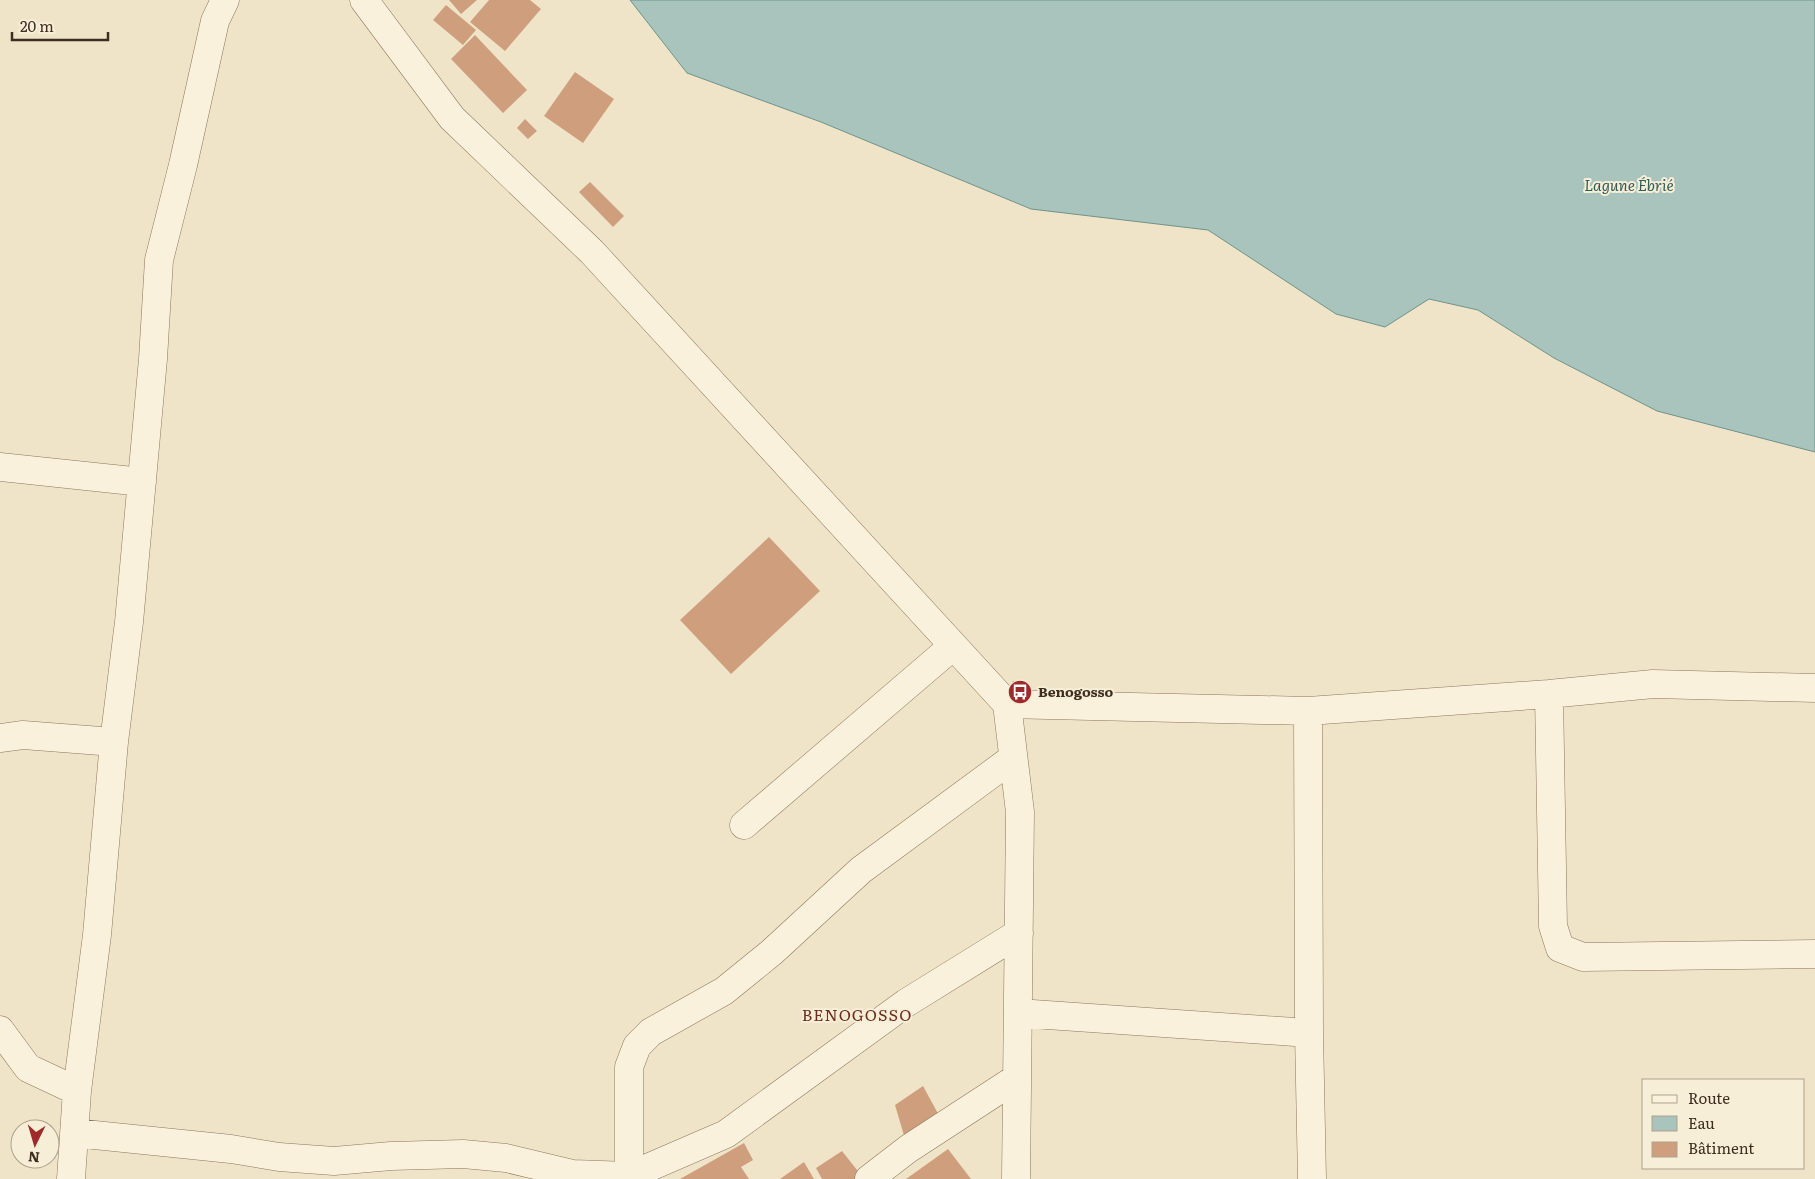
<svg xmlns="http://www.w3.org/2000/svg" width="1815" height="1179" viewBox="0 0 1815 1179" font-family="Literata,serif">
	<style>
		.water { fill: #a9c4bc; stroke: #6f938a }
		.building { fill: #cf9f7d }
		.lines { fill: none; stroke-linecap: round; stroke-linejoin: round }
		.minor-casing { stroke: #8d765c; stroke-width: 29 }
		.minor { stroke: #faf1dc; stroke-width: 28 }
		.labels { text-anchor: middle; stroke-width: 4; stroke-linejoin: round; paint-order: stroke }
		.poi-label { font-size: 14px; font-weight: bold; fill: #3d2e20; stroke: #f7eed8; text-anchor: start }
		.water-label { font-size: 15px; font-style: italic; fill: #2f5d5a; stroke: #f7eed8 }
		.quarter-label { font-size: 16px; letter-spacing: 1px; fill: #6b2e1e; stroke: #f7eed8 }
	</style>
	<rect width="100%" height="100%" fill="#f0e4c8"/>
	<path class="water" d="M630,0h1185v452l-158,-41 -103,-53 -76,-48 -49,-11 -44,28 -49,-13 -128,-84 -177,-21 -210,-87 -134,-49z"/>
	<path class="building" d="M449,0h28l-16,14z
		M489,0h41l11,9 -36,42 -35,-29z
		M446,5l30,25 -13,15 -30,-25z
		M475,35l52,55 -24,23 -52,-54z
		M575,72l39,27 -31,44 -39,-27z
		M525,119l12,12 -9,8 -11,-11z
		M590,182l34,34 -11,11 -34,-35z
		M769,537l51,54 -89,83 -51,-54z
		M923,1086l18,33 -33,30 -13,-44z
		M744,1143l9,17 -12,7 8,12h-69z
		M948,1149l23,30h-65z
		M842,1151l19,24 -4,4h-35l-6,-11z
		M804,1162l10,17h-34z"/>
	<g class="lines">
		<g class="minor-casing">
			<path id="minor" d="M364,0l88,118 140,134 415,452 13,108 -4,367
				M0,467l142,15
				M1549,694l4,232 7,22 23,9 232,-3
				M1007,704l301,7 241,-17 104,-10 162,4
				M1308,711l1,322 3,146
				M0,738l23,-3 91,7
				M744,825l209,-179
				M1018,1013l291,20
				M0,1030l28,38 49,23
				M75,1133l156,16 48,8 55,4 57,-5 72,-2 43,4 67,16 56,2 97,-42 180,-131 113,-70
				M71,1179l6,-88 20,-156 17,-193 15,-120 24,-263 6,-99 24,-95 32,-144 10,-21
				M629,1179v-112l8,-21 14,-14 73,-41 48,-39 89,-82 152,-112
				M869,1179l39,-30 109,-71"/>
		</g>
		<use href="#minor" class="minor"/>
	</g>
	<defs>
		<g id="bus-disc" transform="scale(1.25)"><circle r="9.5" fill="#9e2a2b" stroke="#f7eed8"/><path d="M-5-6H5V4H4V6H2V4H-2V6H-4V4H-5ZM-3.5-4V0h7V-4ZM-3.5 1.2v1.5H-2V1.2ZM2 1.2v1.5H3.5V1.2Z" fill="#fff"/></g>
	</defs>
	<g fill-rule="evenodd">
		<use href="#bus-disc" x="1020" y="692"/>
	</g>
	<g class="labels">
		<g class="poi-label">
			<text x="1038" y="697">Benogosso</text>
		</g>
		<g class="water-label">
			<text x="1629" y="191">Lagune Ébrié</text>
		</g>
		<g class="quarter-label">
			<text x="857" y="1021">BENOGOSSO</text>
		</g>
	</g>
	<rect x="1642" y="1079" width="162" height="90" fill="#f7eed8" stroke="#ada18e"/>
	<rect x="1652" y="1095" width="25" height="8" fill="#faf1dc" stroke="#ada18e"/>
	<text x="1688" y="1104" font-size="15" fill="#3d2e20">Route</text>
	<rect x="1652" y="1116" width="25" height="15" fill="#a9c4bc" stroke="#ada18e"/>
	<text x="1688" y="1129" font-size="15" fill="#3d2e20">Eau</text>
	<rect x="1652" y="1142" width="25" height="15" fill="#cf9f7d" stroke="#ada18e"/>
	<text x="1688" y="1154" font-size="15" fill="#3d2e20">Bâtiment</text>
	<g transform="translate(35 1144) rotate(185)"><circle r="24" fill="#f7eed8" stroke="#ada18e"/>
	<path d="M0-4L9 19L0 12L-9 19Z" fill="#9e2a2b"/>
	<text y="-8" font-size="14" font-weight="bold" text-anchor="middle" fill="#3d2e20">N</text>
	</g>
	<path d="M12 32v8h96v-8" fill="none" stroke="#3d2e20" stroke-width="2.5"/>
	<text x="20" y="32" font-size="15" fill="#3d2e20" stroke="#f7eed8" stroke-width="4" paint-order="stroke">20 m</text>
</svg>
